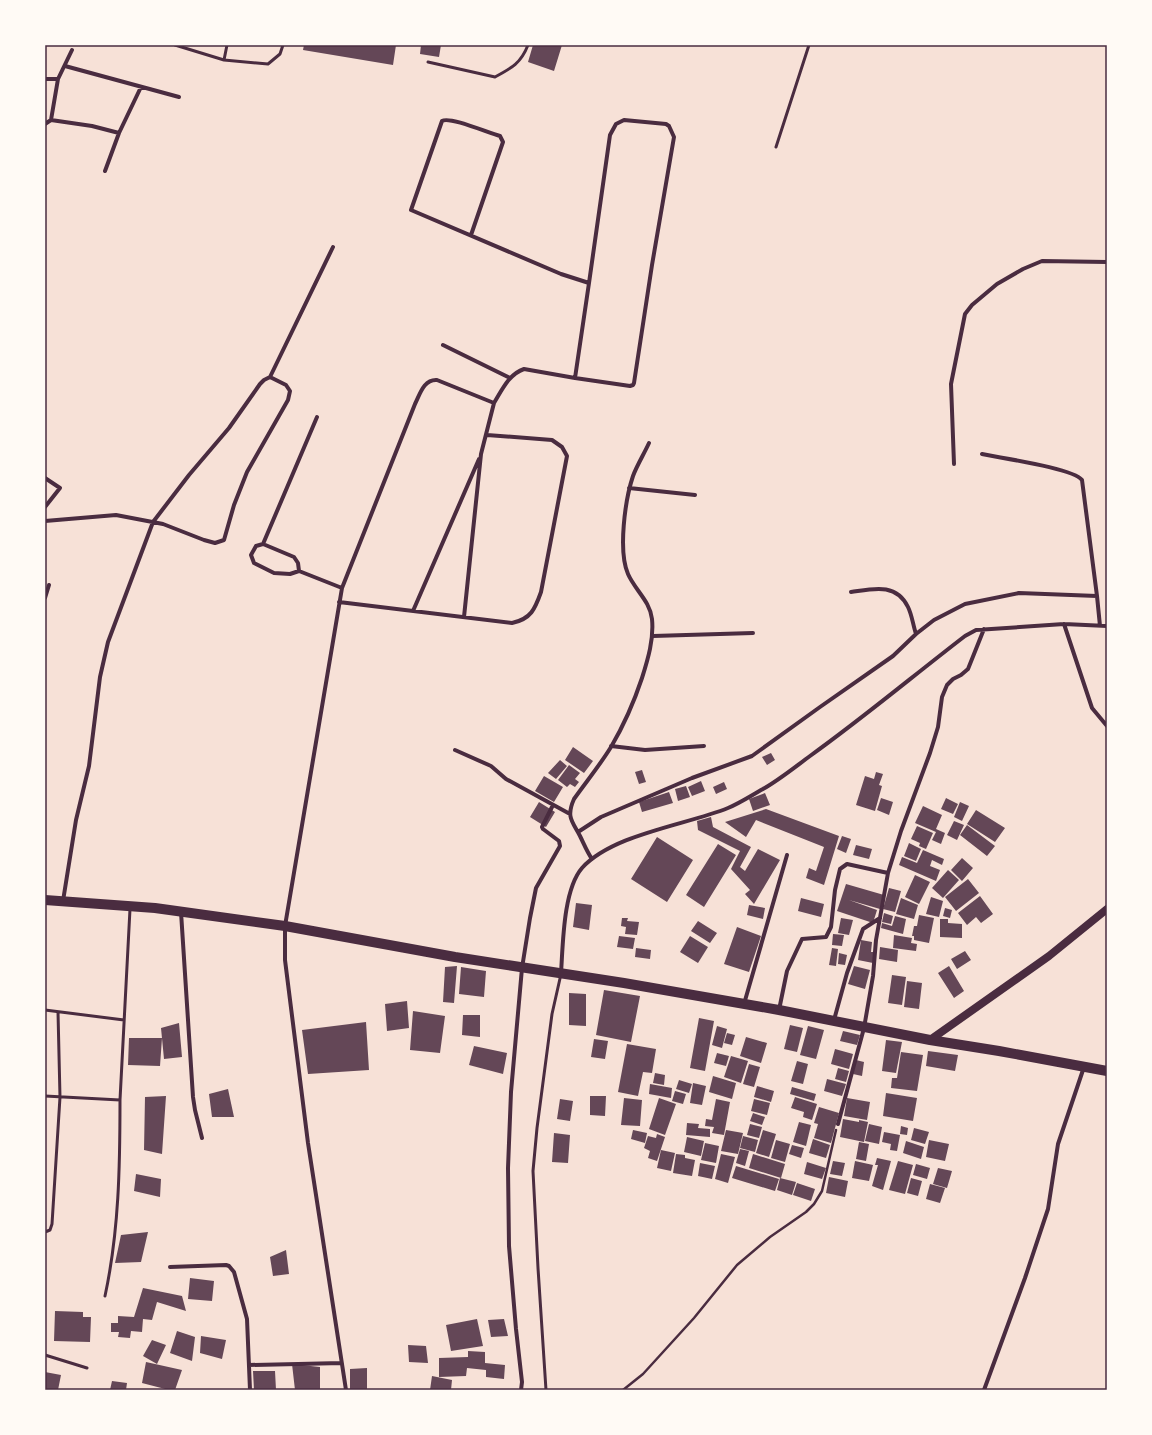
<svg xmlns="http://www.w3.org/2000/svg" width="1152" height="1435" viewBox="0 0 1152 1435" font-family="'DM Sans',sans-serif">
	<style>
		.building { fill: #644757 }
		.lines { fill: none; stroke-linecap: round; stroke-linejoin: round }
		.path { stroke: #4a2c40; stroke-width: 2.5 }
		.service { stroke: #4a2c40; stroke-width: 3 }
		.minor { stroke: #4a2c40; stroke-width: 4 }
		.secondary { stroke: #4a2c40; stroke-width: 8 }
		.primary { stroke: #4a2c40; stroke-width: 10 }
		.neatline { fill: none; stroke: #4a2c40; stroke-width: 1.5 }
	</style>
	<rect width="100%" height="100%" fill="#f7e1d7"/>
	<path class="building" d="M304,45h92l-3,20 -90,-15z
		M421,45h20l-2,12 -19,-3z
		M533,45h29l-8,26 -26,-9z
		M573,747l20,14 -9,12 -19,-13z
		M771,753l4,7 -8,5 -5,-8z
		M560,760l7,6 -11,13 -8,-6z
		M569,765l11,8 -5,6 4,3 -4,5 -5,-3 -3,3 -9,-7z
		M642,770l4,12 -7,2 -4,-12z
		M876,772l7,2 -4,11 3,1 -7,25 -19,-6 9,-29 9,3z
		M544,776l19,11 -9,15 -19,-11z
		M701,781l4,10 -13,5 -4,-9z
		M724,782l3,7 -11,5 -3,-7z
		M686,786l4,11 -12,4 -3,-12z
		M669,792l4,11 -31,9 -3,-10z
		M765,793l5,12 -17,6 -4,-12z
		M881,798l12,4 -4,13 -12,-5z
		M946,798l12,6 -5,10 -12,-5z
		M539,802l16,10 -9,15 -16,-10z
		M960,802l9,4 -7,15 -8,-4z
		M923,806l19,9 -6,14 9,4 -4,11 -9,-4 4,-8 -21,-9z
		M766,809l73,27 -15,49 -18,-7 3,-10 7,3 8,-24 -68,-27 -10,17 -21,-15z
		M976,810l29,18 -10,14 -28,-18z
		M711,817l2,10 38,20 -11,20 5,4 13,-22 22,11 -26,44 -9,-10 5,-4 -19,-21 9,-18 -42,-21 -1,-9z
		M954,821l10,4 -7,15 -10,-5z
		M967,825l28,21 -8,10 -27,-21z
		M917,826l16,7 -7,16 -7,-3 1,-3 -9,-4z
		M842,836l9,3 -5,14 -9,-4z
		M657,837l36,23 -26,42 -36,-23z
		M909,843l12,6 -5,12 -12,-5z
		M718,844l18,11 -32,52 -18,-12z
		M856,845l16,4 -3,10 -16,-4z
		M923,850l21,9 -2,6 -10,-5 -2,6 10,4 -4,11 -37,-16 3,-8 15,6z
		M962,858l11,10 -11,13 -11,-11z
		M948,870l11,10 -16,18 -11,-10z
		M915,875l15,7 -11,22 -14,-7z
		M968,879l11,14 -23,18 -11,-14z
		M846,884l38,11 -4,14 -31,-9 28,10 -4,13 -36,-12z
		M889,888l12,3 -6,21 -12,-3z
		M980,896l13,18 -12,9 -5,-6 -9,8 -9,-12z
		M931,897l12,4 -4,16 -13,-3z
		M801,898l23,6 -3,13 -23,-6z
		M901,898l17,7 -4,14 -18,-5z
		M576,903l16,2 -3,25 -16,-3z
		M749,905l16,3 -2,11 -16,-4z
		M945,908l7,2 -2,8 -7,-2z
		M884,913l9,3 -2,8 -9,-2z
		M919,915l15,3 -5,25 -15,-3v-4h-2l2,-10h3z
		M895,916l11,3 -3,15 -22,-6 1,-5 10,3z
		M622,918h6l-1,3 12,1 -2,13 -12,-1 1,-7 -5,-1z
		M841,918l12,2 -4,15 -11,-2z
		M940,919h8v4l14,1v14l-22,-1z
		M698,921l19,12 -7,10 -19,-12z
		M737,927l24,9 -12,36 -25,-8z
		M833,934l11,1 -2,11 -10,-1z
		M894,935l18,3 -1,5 6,1 -1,7 -23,-3z
		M619,936l16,2 -2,11 -16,-2z
		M690,936l18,11 -10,16 -18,-11z
		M861,940l11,2 -1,10h4l-2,11 -15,-3z
		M880,947l18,3 -1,12 -18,-3z
		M636,948l15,2 -1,9 -15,-2z
		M832,948l6,1 -2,17 -7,-1z
		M965,951l6,9 -14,9 -6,-10z
		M839,953l8,2 -2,10 -7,-1z
		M457,966l-3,37 -11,-1 2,-35z
		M854,966l16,4 -5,19 -17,-5z
		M949,966l15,25 -10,7 -16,-25z
		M461,967l25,4 -2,26 -25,-3z
		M892,975l14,2 -4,28 -14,-2z
		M907,981l15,2 -3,26 -15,-2z
		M604,990l36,6 -9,46 -35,-7z
		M569,993l17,1v32l-17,-1z
		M407,1001l2,27 -22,3 -2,-27z
		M413,1011l32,5 -5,37 -30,-3z
		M463,1015h17v22l-18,-2z
		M699,1018l15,3 -9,50 -15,-3z
		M366,1022l3,48 -61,4 -6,-44z
		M179,1023l3,34 -18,2 -3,-31z
		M790,1025l13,3 -6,24 -13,-3z
		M717,1026l10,3 -5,19 -10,-3z
		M808,1026l16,4 -8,29 -16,-4z
		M843,1031l17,4 -3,10 -17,-4z
		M727,1033l8,2 -3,10 -8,-2z
		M746,1037l21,6 -6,20 -21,-7z
		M129,1038h33l-2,28 -32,-1z
		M594,1039l14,2 -3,18 -14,-2z
		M886,1040l16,2 -6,31 -14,-2z
		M627,1044l29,5 -4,24 -9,-1 -5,24 -20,-4z
		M474,1046l33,7 -4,21 -34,-9z
		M835,1049l18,5 -4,15 -18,-5z
		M928,1051l30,4 -3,16 -29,-5z
		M901,1052l22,3 -6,36 -26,-3 1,-10h5z
		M717,1053l12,3 -3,10 -12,-3z
		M731,1056l17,5 -7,22 -17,-6z
		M856,1060l8,2 -2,14 -9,-2z
		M797,1061l11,3 -5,20 -12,-3z
		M749,1064l11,3 -6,20 -11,-3z
		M838,1068l11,3 -3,11 -11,-3z
		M655,1073l10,2 -1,10 -11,-2z
		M713,1076l23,7 -4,16 -23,-7z
		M827,1079l19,5 -4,12 -18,-5z
		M679,1080l13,4 -3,9 -13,-4z
		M693,1083l13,3 -4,19 -12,-2z
		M650,1084l22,4 -1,10 -22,-4z
		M757,1086l17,5 -3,11 -17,-5z
		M792,1087l24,7 -2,7 -24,-7z
		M228,1089l6,28h-22l-3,-23z
		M675,1091l11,3 -3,10 -11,-3z
		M886,1093l31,5 -4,23 -30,-5z
		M166,1096l-4,58 -18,-4 1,-53z
		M590,1096h16l-1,20 -15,-1z
		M795,1097l22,7 -5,16 -9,-3 1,-5 -13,-4z
		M624,1098l18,2 -2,26 -19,-1z
		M659,1098l17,6 -11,31 -16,-6z
		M847,1098l23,4 -3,18 -23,-4z
		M560,1099l13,2 -3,20 -13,-2z
		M716,1099l14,3 -6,33 -12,-2 2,-6 -9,-1 1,-7 6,1z
		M754,1099l16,4 -3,12 -16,-4z
		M819,1107l20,6 -8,30 -17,-5 4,-14 -4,-1z
		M753,1113l12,4 -3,8 -12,-4z
		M843,1119l16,3v-2l9,2 -4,20 -24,-5z
		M799,1122l12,3 -5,21 -13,-4z
		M687,1123l12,1 -1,4 12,1v8l-24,-2z
		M750,1124l12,3 -3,11 -12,-3z
		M869,1124l13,3 -3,17 -14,-3z
		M901,1126l7,2 -1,7 -7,-1z
		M914,1128l15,4 -4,12 -14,-4z
		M633,1130l14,3 -2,10 -14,-4z
		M726,1130l17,3 -5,21 -17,-3z
		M763,1130l13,4 -7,23 -13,-4z
		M884,1132l16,3 -3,16 -7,-1 1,-6 -9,-2z
		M554,1133l16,2 -2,28 -16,-1z
		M657,1134l8,3 -8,24 -9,-3 2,-7 -6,-3 4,-12 8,2z
		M743,1136l15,4 -3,12 -15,-4z
		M687,1137l17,4 -3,15 -17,-4z
		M813,1139l17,6 -4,13 -17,-5z
		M776,1140l14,4 -5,18 -14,-4z
		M929,1140l20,4 -4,17 -19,-4z
		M906,1141l18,6 -3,12 -18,-6z
		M859,1142l10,2 -3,17 -10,-2z
		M705,1143l14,3 -3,17 -15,-3z
		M792,1145l12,3 -3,10 -12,-4z
		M740,1149l9,2 -4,15 -9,-3z
		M661,1150l14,3 -4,18 -14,-3z
		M676,1154l9,1v3l10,2 -3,16 -19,-3z
		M721,1154l14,3 -7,26 -13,-4z
		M753,1154l32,10 -4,14 -32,-10z
		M877,1158l14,3 -8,29 -11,-4 6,-21h-3z
		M833,1161l12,2 -3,13 -12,-2z
		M855,1161l18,4 -4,16 -17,-3z
		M898,1161l15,4 -8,29 -16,-4z
		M807,1162l19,6 -4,11 -18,-5z
		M700,1163l15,3 -3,13 -14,-3z
		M916,1164l14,4 -3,11 -14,-4z
		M736,1166l43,13 -4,12 -43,-13z
		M938,1168l14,3 -5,17 -14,-4z
		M136,1174l25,5 -1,18 -26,-6z
		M829,1177l19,4 -3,16 -19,-4z
		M780,1178l16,4 -4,13 -15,-5z
		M911,1178l11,3 -4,15 -11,-3z
		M797,1183l18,6 -4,12 -18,-6z
		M930,1184l15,4 -5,15 -14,-4z
		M148,1232l-7,30 -26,1 6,-28z
		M286,1250l3,24 -16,2 -3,-19z
		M190,1278l24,3 -2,20 -24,-2z
		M143,1288l39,8 4,15 -29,-9 -5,18 -9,-1 -1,13 -11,-1 -1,7 -12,-1 1,-5h-8v-9h7v-7l16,1z
		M55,1311l28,1v5h8l-1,25 -36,-1z
		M477,1319l6,27 -32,5 -5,-26z
		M504,1319l4,17 -17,1 -3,-17z
		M177,1331l18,6 -3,24 -22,-8z
		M201,1336l25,4 -4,19 -22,-6z
		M152,1340l14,5 -9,19 -14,-8z
		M408,1345l18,1 2,17 -19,-1z
		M468,1351l17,1v11l20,2 -1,14 -18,-2v-7l-19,-2 -1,8 -27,1v-19l29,-1z
		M146,1362l36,8 -7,20h-6l-27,-7z
		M292,1364l28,3v22l-25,1z
		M367,1368v22h-17v-21z
		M253,1371h22l1,19h-22z
		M45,1372l16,3 -3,15h-13z
		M432,1376l20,4 -1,10h-21z
		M112,1381l15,2 -1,7h-16z"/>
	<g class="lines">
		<path class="path" d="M623,1390l20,-16 51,-56 43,-53 33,-28 36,-25 8,-8 8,-13 14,-61"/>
		<path class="service" d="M175,45l49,15 44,4 12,-10 3,-9
			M224,60l3,-15
			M428,62l67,15c17,-9 26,-14 33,-32
			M776,147l33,-102
			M45,1010l79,10
			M45,1096l75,4 10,-191
			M45,1232l5,-2 2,-6 8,-127 -2,-85
			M105,1296c14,-65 15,-130 15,-196
			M45,1355l42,13
			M546,1390l-8,-122 -5,-97 4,-43 15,-114 9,-40"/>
		<path class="minor" d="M72,50l-14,29 -7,41 41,6 27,7
			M65,66l114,31
			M45,79h13
			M45,124l6,-4
			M105,171l14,-38 22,-46
			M443,345l67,33
			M575,378l55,8 3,-1 1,-2 18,-118 22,-128 -5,-11 -3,-2 -42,-4 -8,4 -6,11 -21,148
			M982,454c18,4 91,14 100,26l15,116 3,30
			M954,464l-3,-80 14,-70 7,-9 25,-21 26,-15 19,-8 65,1
			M45,478l15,10 -15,19
			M629,488l66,7
			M45,521l71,-6 47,9 41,16 11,3 9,-3 10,-35 13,-33 41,-72 2,-9 -4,-6 -16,-8
			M263,544l54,-127
			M299,571l-1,-8 -4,-6 -31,-13 -7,2 -5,9 3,8 20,10 16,1 9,-3 43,17
			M851,592c21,-3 45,-10 57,15 4,8 5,18 8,27
			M45,598l4,-13
			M339,602l173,21c19,-4 23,-14 29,-31l26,-136 -5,-9 -10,-7 -65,-5
			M413,611l66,-152
			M464,617l17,-163 13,-51
			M1064,624l28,84 15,18
			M653,636l100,-3
			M611,746l34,4 59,-4
			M455,750l36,16 15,13 64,35
			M578,832l23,-15 91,-39 60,-22 68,-49 73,-51 23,-22 18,-14 31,-16 54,-11 78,3
			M592,859c-5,-7 -8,-15 -12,-23 -8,-15 -14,-19 -6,-37 12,-17 26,-34 37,-52 13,-22 23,-45 31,-69 6,-19 12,-39 10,-59 -2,-18 -17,-29 -24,-45 -10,-23 -3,-74 5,-98 4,-11 11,-22 16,-33
			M63,901l13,-81 13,-54 11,-89 8,-35 45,-120 36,-47 40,-47 31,-44 4,-4 6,-3 63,-130
			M181,912l12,185 2,13 7,28
			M561,973c2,-28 2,-83 21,-105 31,-34 104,-43 146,-60 12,-5 24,-13 35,-19 16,-9 32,-22 47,-33 53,-38 103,-80 155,-120l11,-6 88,-6 43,2
			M744,1004l43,-149
			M779,1010l8,-39 15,-32 24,-2 5,-10 4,-37 5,-21 7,-5 41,9
			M834,1020l13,-47 16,-44 17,-11
			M838,1124l26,-96 9,-52 3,-36 12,-67 13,-42 29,-78 8,-26 4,-30 5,-12 6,-6 8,-4 7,-6 16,-40
			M170,1267l56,-2 3,1 5,6 13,47 3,71
			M249,1365l93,-2
			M346,1390l-38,-247 -23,-183v-34l57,-338 73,-184c5,-10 9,-25 22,-24l57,23c8,-13 15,-29 30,-34l51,9 14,-95 -28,-9 -150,-64 31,-89c8,-5 46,12 58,15l3,6 -32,93
			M521,1390l1,-8 -6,-53 -7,-83 -1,-78 3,-76 11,-124 8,-50 6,-30 24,-42 -1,-5 -16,-12 -1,-2 11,-22
			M984,1390l41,-112 23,-69 10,-65 26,-77"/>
		<path class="secondary" d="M930,1040l119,-84 58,-47"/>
		<path class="primary" d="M45,900l110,8 130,18 170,31 169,26 155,27 151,30 69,11 108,20"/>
	</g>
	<rect width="1152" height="1435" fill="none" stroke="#fffaf5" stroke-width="92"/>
	<rect x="46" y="46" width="1060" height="1343" class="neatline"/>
</svg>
